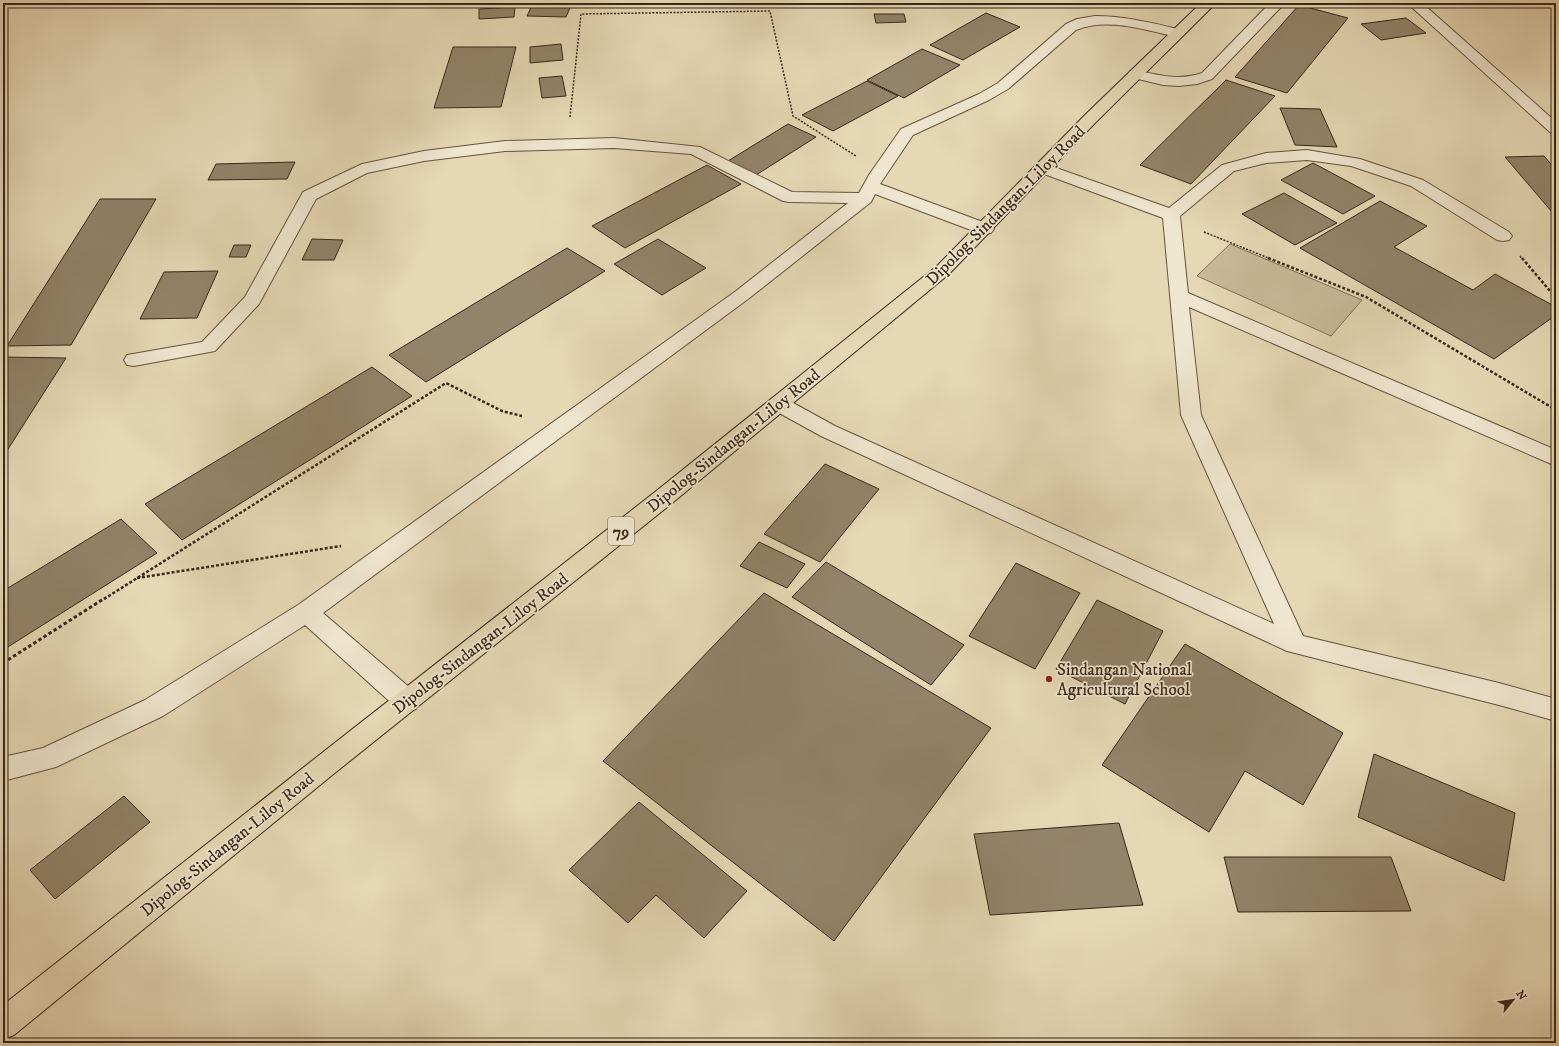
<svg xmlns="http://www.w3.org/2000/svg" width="1559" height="1046" viewBox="0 0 1559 1046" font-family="'IM FELL DW Pica',serif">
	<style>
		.green { fill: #c9ba9a; stroke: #817059 }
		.building { fill: #93836a; stroke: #392618 }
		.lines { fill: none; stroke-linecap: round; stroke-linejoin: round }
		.service-casing { stroke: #64523f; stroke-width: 2 }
		.minor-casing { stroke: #64523f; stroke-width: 2 }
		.trunk-casing { stroke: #392618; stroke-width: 2 }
		.path-far2 { stroke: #392618; stroke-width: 1.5; stroke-dasharray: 2 1.5; stroke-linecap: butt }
		.path-far1 { stroke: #392618; stroke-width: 2.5; stroke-dasharray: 3 2; stroke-linecap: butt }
		.path { stroke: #392618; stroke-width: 3; stroke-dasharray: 3.5 2.5; stroke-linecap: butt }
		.service { fill: #efe6cf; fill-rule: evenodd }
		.minor { fill: #efe6cf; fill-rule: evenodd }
		.trunk { fill: #e6d8b5; fill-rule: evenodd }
		.poi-dot { fill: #8f2418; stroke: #efe6cf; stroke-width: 1.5 }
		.labels { text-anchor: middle; stroke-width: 3.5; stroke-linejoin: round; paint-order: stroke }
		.shield { fill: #efe6cf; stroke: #70604f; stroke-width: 1 }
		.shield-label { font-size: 16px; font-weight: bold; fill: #392618 }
		.street-label { font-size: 17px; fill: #392618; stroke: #efe6cf }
		.poi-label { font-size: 17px; fill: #392618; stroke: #efe6cf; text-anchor: start }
	</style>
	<rect width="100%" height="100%" fill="#e6d8b5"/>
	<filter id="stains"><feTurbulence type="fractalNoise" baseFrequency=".005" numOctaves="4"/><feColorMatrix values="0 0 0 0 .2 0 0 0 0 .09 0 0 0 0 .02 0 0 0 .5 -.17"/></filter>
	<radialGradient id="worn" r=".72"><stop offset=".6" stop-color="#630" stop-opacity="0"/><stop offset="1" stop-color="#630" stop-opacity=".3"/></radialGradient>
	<path class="green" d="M1230,244l132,56 -31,36 -134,-60z"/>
	<path class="building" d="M533,3h39l-6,14 -39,-1z
		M782,3h50v1l-49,2z
		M1299,5l49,13 -61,75 -52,-16z
		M515,7l-1,10 -35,2v-10z
		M986,13l34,14 -57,33 -33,-15z
		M874,14h30l2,8 -30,1z
		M1406,18l20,15 -45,7 -20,-16z
		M561,44l2,16 -33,3v-16z
		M453,47h63l-15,60 -67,1z
		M922,49l38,16 -56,33 -37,-18z
		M562,76l4,20 -24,2 -3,-20z
		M1226,80l49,16 -84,88 -51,-19z
		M867,81l31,15 -65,35 -31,-16z
		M1280,108l40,1 17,38 -42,-2z
		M788,124l28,13 -60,38 -28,-14z
		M1544,156l12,14v42h-4l-47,-55z
		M295,162l-8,17 -79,1 8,-16z
		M1313,163l62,33 -32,18 -62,-34z
		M707,165l34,19 -116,64 -33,-22z
		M1284,193l53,30 -42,22 -53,-31z
		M100,199h56l-85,146 -64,1z
		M1380,201l47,25 -33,21 79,43 22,-16 61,33v8l-62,44 -194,-111z
		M312,239l31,1 -9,20h-32z
		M658,239l48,29 -44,27 -48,-31z
		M234,245h17l-5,12h-17z
		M567,248l38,23 -179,111 -37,-27z
		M218,271l-21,47 -57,1 24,-47z
		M3,357l63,1 -63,99z
		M372,367l40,29 -230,144 -37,-36z
		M825,464l54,25 -59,73 -56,-28z
		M121,519l36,34 -154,97v-59z
		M759,542l46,22 -18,24 -47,-22z
		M826,562l138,83 -33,40 -139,-88z
		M1016,563l64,30 -45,76 -66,-33z
		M764,593l227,135 -157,213 -231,-180z
		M1097,600l66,31 -38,73 -69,-35z
		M1185,644l158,89 -40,72 -58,-34 -36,61 -107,-67z
		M1374,754l141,59 -11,68 -146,-64z
		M124,796l26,26 -95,77 -25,-29z
		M639,802l108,89 -43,47 -48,-43 -28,28 -59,-53z
		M1119,823l24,82 -153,10 -16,-81z
		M1224,857h167l20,54 -173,1z"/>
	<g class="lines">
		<g class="service-casing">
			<path id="service" d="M1270,3h15l-73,76 -15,5 -18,2 -16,-1 -33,-8 -2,-3 2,-3 5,-1c23,5 44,11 67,3z
				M1095,16c30,0 58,7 87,14l2,3 -2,3 -5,1c-32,-7 -69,-20 -101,-7l-68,59 -19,11 -76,35 -33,49 111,41 3,4 -3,4 -6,1 -6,-1 -104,-39 -4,8 -123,97 -425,314 93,80 3,8 -3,8 -9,3 -9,-3 -93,-84 -142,91 -107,51 -53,14v-24l40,-9 102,-48 153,-95 438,-314 112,-88 -59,-1 -6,-1 -92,-47 -77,-6 -109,3 -81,10 -57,12 -51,26 -57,105 -44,47 -81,15 -7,-1 -3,-5 3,-5 75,-13 43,-45 58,-105 59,-28 62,-13 81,-10 109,-3 86,9 92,45 67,1 10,-18 32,-46 78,-35 19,-11 68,-59 11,-5z
				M1307,150l53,9 63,21 86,52 3,4 -3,4 -6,1 -6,-1 -86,-54 -60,-20 -44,-6 -41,3 -32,8 -54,45 8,77 368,157v16l-367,-159 12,108 102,221 196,47 57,16v22l-57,-16 -212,-54 -466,-215 -49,-27 -3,-5 3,-5 7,-2 7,2 49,27 439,198 -93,-209 -18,-197 -127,-47 -2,-3 2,-3 6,-2 6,2 121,43 53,-43 44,-12z"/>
		</g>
		<g class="minor-casing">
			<path id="minor" d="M1407,3h15l134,119v13l-5,-2z"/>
		</g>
		<g class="trunk-casing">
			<path id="trunk" d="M1201,3h15l-120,119 -147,152 -278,230 -340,272 -317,259 -11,4v-34l310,-245 342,-268 282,-226 148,-151z"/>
		</g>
		<path class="path-far2" d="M570,117l11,-103 189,-3 23,105 63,40
			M1204,232l67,27
			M1520,256l2,3"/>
		<path class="path-far1" d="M1268,258l98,39 190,113
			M1522,258l34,40
			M137,578l204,-32
			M104,599l342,-216 56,28 20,5"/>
		<path class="path" d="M3,663l102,-65"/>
		<use href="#service" class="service"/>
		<use href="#minor" class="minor"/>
		<use href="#trunk" class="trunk"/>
	</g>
	<circle class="poi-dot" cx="1049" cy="679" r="4"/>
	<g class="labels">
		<rect class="shield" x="608" y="517" width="26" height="28" rx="3"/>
		<g class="shield-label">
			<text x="621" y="537">79</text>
		</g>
		<g class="street-label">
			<text transform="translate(1005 205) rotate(-45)" y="6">Dipolog-Sindangan-Liloy Road</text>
			<text transform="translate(733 440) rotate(-39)" y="6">Dipolog-Sindangan-Liloy Road</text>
			<text transform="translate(480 643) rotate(-38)" y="6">Dipolog-Sindangan-Liloy Road</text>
			<text transform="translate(227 844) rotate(-39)" y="6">Dipolog-Sindangan-Liloy Road</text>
		</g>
		<g class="poi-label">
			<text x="1057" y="675">Sindangan National<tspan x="1057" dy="20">Agricultural School</tspan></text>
		</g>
	</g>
	<rect width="1559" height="1046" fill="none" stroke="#e6d8b5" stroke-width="16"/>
	<rect x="4" y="4" width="1551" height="1038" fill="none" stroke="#392618" stroke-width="2"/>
	<rect x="8" y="8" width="1543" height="1030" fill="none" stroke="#392618"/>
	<g transform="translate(1513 1000) rotate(60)" stroke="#efe6cf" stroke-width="3" paint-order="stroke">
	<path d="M0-3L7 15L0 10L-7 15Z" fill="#392618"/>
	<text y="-6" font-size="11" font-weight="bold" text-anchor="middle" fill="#392618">N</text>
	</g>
	<rect width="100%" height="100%" filter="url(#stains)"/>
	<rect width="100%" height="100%" fill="url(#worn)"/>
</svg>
